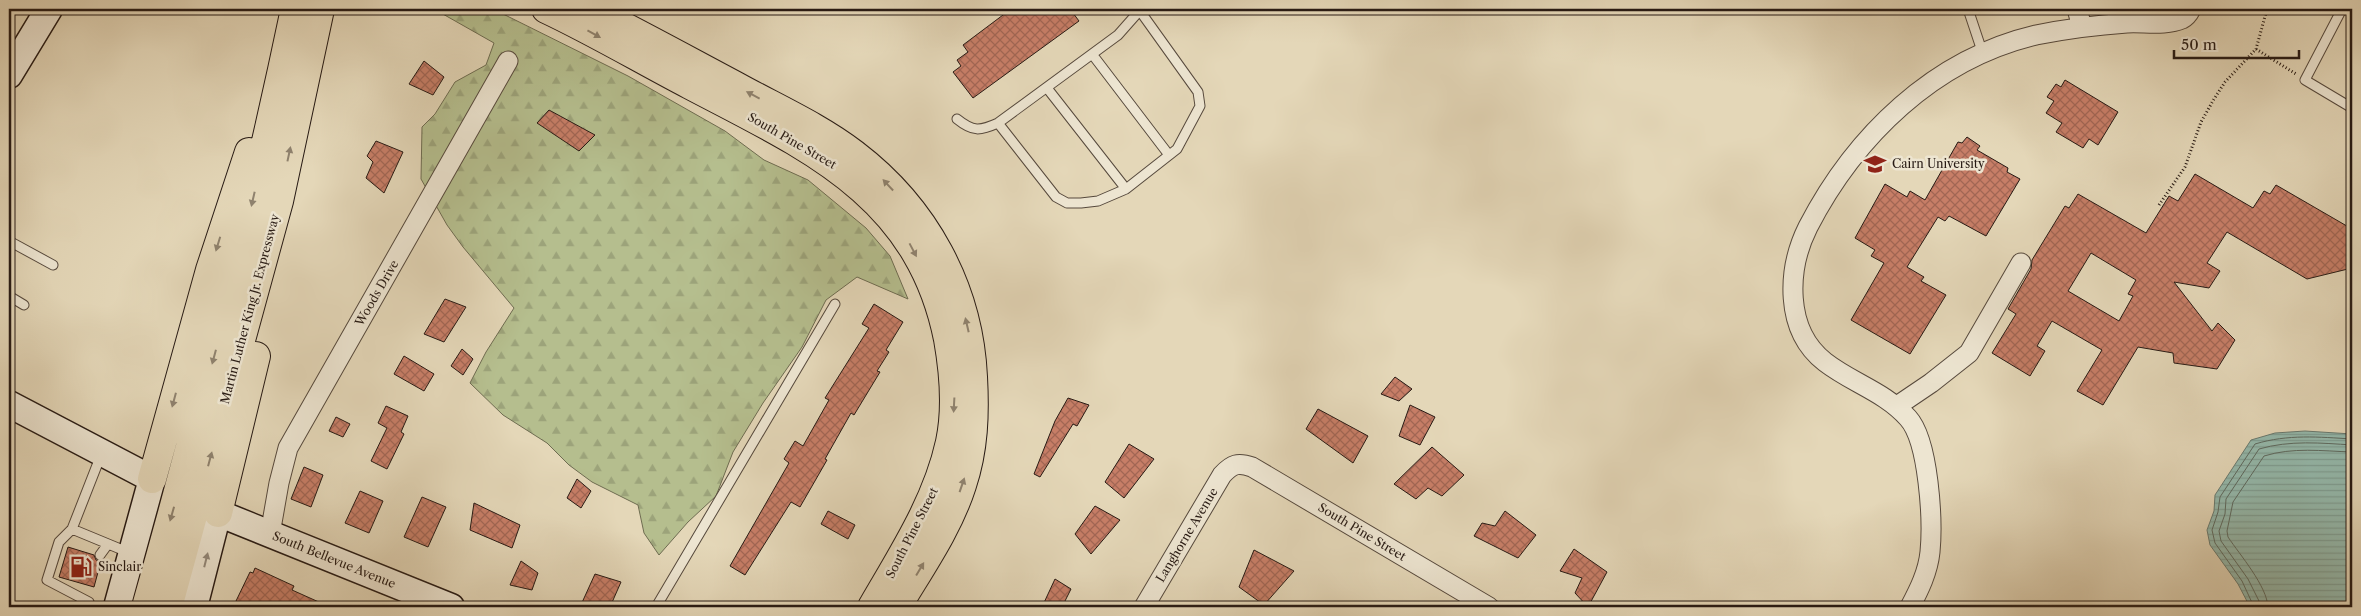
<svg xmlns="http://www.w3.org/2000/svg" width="2361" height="616" viewBox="0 0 2361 616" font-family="'Libre Caslon Text',serif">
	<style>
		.forest { fill: url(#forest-firs); stroke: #6e6c51 }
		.water { fill: url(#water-rules); stroke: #697a70 }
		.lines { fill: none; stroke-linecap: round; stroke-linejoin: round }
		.shore { stroke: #5e6a60; stroke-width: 1 }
		.building { fill: url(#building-cross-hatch); stroke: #271a14; fill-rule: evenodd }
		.lane-casing { stroke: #56493d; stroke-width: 11 }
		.street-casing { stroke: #56493d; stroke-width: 21 }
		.secondary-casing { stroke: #271a14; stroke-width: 29 }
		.primary-casing { stroke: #271a14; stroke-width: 30 }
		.highway-casing { stroke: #271a14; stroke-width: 30 }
		.path { stroke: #271a14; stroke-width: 3; stroke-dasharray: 1 2.5; stroke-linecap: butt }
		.lane { stroke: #ede5d1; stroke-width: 9 }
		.street { stroke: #ede5d1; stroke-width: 19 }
		.secondary { stroke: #ede5d1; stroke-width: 26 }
		.primary { stroke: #e4d7b8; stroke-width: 28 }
		.highway { stroke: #e4d7b8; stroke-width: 28 }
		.oneway { fill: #8f826e }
		.oneway2 { fill: #948a7c }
		.labels { text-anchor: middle; stroke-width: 5; stroke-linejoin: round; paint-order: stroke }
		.street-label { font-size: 12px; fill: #271a14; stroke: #ede5d1 }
		.poi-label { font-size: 12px; fill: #271a14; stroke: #ede5d1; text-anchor: start }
	</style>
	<defs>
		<pattern id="forest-firs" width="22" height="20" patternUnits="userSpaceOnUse" patternTransform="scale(1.25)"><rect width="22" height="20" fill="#b5be8e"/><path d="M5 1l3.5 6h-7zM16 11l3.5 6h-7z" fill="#9ca37a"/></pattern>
		<pattern id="water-rules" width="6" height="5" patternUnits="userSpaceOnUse" patternTransform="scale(1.25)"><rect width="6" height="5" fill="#95baad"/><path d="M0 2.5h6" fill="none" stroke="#809f94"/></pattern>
		<pattern id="building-cross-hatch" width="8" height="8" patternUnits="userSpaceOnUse" patternTransform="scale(1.25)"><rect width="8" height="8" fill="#c77e67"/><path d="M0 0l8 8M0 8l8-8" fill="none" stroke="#a26654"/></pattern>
	</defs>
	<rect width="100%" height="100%" fill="#e4d7b8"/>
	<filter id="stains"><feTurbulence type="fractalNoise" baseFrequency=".004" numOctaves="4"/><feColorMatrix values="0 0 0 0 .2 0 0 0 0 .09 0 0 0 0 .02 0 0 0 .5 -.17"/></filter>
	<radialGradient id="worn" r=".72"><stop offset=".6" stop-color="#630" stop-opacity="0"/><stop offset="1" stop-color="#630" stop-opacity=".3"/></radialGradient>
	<path class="forest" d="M434,9h59l135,67 97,55 39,29 44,20 58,48 24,28 18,43 -51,-22 -31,23 -24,47 -39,56 -30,49 -17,44 -28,26 -29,33 -15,-22 -6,-28 -46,-23 -23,-17 -22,-22 -44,-28 -33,-32 16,-31 28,-44 -51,-61 -16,-22 -26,-46 1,-52 13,-13 20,-32 31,-17 8,-22z"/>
	<path class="water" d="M2305,431l47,3v173h-102l-12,-23 -28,-39 -3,-15 7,-19 1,-16 36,-55 24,-7z"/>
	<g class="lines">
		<path class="shore" d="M2254,607l-12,-26 -27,-38 -3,-13 6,-18 2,-15 35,-53c33,-10 64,-7 97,-5
			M2260,607l-1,-6 -11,-22 -27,-38 -2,-10 6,-17 1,-15 33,-50c31,-9 62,-6 93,-4
			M2268,607c-1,-21 -28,-52 -40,-70l-1,-6 6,-29 31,-46c29,-9 58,-5 88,-4"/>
	</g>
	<path class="building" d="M1011,9h59l9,12 -106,77 -20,-26 8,-6 -4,-6 11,-8 -5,-7z
		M424,61l20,16 -11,18 -24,-11z
		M2065,80l53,32 -20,33 -9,-6 -6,9 -27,-16 6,-9 -16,-10 8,-12 -7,-4 9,-13 5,3z
		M549,110l46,25 -16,16 -42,-28z
		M1967,137l13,9 -3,4 31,18 -1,4 13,7 -34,57 -37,-20 -4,5 -7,-4 -31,50 17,10 -3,4 25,14 -36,59 -59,-34 33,-57 -13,-7 4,-6 -20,-12 30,-54 22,13 3,-6 15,9 33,-58 4,1z
		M376,141l27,11 -19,41 -18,-15 7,-16 -6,-6z
		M2195,174l58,34 11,-17 6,3 6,-9 76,44v18l-3,4 3,17 -45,11 -80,-47 -20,31 13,8 -11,17 -35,-6 38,49 6,-8 17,17 -18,29 -43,-6 -1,-10 -35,-6 -35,58 -26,-14 25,-41 -50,-29 -15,25 8,5 -15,25 -38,-23 24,-39 -8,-5 23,-40 1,-9 33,-54 4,2 9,-14 68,39 23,-37 9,5zM2091,253l45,27 -8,14 5,2 -14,25 -51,-30z
		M445,299l21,8 -22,35 -20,-8z
		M874,304l29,18 -17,28 3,2 -12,19 3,1 -26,43 -3,-2 -26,46 2,1 -27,47 -9,-5 -46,73 -15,-9 59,-103 -5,-4 11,-18 8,5 26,-46 -4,-2 44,-70 -7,-4z
		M462,349l11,10 -10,16 -12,-9z
		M404,356l30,18 -10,17 -30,-17z
		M1395,377l17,12 -13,12 -18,-7z
		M1068,398l21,7 -12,21 -4,-2 -33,53 -6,-3 21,-53z
		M1410,405l25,12 -15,28 -21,-9z
		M386,406l22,10 -7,16 3,2 -17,35 -16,-8 16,-33 -9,-5z
		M1318,409l50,27 -15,27 -47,-34z
		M336,417l14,7 -7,13 -14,-6z
		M1129,444l25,15 -30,39 -19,-16z
		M1432,447l32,28 -22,21 -14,-8 -12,11 -22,-15z
		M304,467l19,8 -12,32 -20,-8z
		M577,479l14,12 -10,17 -14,-10z
		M360,491l23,10 -14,32 -24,-10z
		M422,497l24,10 -18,40 -24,-10z
		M474,503l46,22 -8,23 -42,-18z
		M1095,506l25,14 -29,34 -16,-20z
		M828,511l27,14 -7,14 -27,-15z
		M1505,511l31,24 -18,23 -44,-22 8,-13 13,3z
		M68,547l26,8 2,5 5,1 -7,26 -35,-10z
		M1574,549l33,23 -19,35 -13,-14 7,-15 -22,-7z
		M1254,550l40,21 -30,34 -25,-18z
		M521,561l17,12 -6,17 -22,-5z
		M255,568l39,18 -2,4 38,17h-79l-15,-6 14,-29 3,1z
		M595,574l26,8 -11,25h-30z
		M1055,579l16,10 -9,18h-20z"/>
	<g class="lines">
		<g class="lane-casing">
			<path id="lane" d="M1968,9l15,45
				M2342,9l-37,71 47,28
				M1092,54l77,101
				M1047,88l79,101
				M957,119c16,13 23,12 41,4l120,-88 23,-26
				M998,123l58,74 11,6h14l17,-2 28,-12 51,-40 23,-43 -2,-14 -58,-81
				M9,241l44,24
				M9,296l15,9
				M101,455l-29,74 58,24
				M72,529l-13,13 -12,38 42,22
				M100,555l8,-11
				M656,607l179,-303"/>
		</g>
		<g class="street-casing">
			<path id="street" d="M2077,9l5,18
				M1897,406l34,-23 38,-30 52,-90
				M270,534l9,-51 9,-35 220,-387
				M1144,607l78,-132c10,-11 16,-13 30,-8l237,140
				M1910,607c9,-17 18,-35 20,-55 3,-31 -1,-111 -22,-134 -23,-26 -56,-35 -83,-56 -41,-32 -38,-93 -17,-135 47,-91 126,-168 228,-192 30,-6 61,-10 91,-12 17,-1 39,3 55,-4 4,-2 7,-6 9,-10"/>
		</g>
		<g class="secondary-casing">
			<path id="secondary" d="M9,75l40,-66
				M9,404l143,75 -35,128
				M194,607l24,-94 233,94"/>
		</g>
		<g class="primary-casing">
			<path id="primary" d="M546,9c49,23 96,51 144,76 118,62 229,109 258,254 6,34 9,70 2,103 -13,60 -48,113 -78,165
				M590,9c50,25 99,52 148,78 38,21 81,40 116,67 71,54 115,134 119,223 2,37 1,72 -11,108 -14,44 -42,83 -65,122"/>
		</g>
		<g class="highway-casing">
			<path id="highway" d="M152,479l58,-209 39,-118
				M218,513l38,-157
				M146,607c56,-198 107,-397 149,-598
				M168,607l111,-406 41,-192"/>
		</g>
		<path class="path" d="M2256,49l40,25
			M2159,205l26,-38 16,-45 13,-23 11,-17 31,-33 11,-40"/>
		<use href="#lane" class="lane"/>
		<use href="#street" class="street"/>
		<use href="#secondary" class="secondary"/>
		<use href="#primary" class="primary"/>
		<use href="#highway" class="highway"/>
	</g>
	<defs><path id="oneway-solid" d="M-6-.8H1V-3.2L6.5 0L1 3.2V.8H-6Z" transform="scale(1.25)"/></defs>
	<g class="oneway">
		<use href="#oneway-solid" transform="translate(594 34) rotate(29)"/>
		<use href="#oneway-solid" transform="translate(753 95) rotate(-152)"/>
		<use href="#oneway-solid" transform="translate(289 154) rotate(-78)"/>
		<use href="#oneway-solid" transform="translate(888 185) rotate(-133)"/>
		<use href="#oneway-solid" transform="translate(253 199) rotate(103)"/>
		<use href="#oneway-solid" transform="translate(218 244) rotate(107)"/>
		<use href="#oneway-solid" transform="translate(913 250) rotate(62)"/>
		<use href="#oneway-solid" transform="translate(967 325) rotate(-103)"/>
		<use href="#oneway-solid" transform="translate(214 357) rotate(105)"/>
		<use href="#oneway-solid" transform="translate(174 400) rotate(105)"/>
		<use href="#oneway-solid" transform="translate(954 405) rotate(93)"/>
		<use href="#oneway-solid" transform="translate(210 459) rotate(-75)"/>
		<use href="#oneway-solid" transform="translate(962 485) rotate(-71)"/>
		<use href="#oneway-solid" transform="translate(172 514) rotate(106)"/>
		<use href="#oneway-solid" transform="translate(920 569) rotate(-59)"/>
	</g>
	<use class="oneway2" href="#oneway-solid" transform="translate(206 560) rotate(-76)"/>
	<defs>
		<g id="university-bare" transform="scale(1.725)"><path d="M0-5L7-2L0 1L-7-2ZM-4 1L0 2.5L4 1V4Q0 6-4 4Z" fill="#8f2418" stroke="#ede5d1" stroke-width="2.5" paint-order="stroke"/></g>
		<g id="fuel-bare" transform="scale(1.725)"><path d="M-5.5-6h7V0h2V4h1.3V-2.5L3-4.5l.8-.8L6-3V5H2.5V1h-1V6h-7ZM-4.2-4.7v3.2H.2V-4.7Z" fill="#8f2418" stroke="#ede5d1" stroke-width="2.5" paint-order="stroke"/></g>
	</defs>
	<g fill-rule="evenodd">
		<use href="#university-bare" x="1875" y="164"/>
		<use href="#fuel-bare" x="81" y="567"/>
	</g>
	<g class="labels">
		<g class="street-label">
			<text transform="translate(792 141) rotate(30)" y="4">South Pine Street</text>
			<text transform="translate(377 293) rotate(-60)" y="4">Woods Drive</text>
			<text transform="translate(250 309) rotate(-75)" y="4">Martin Luther King Jr. Expressway</text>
			<text transform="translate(1362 532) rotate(31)" y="4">South Pine Street</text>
			<text transform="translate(912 533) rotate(-63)" y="4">South Pine Street</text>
			<text transform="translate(1187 535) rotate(-59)" y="4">Langhorne Avenue</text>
			<text transform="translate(334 560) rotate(22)" y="4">South Bellevue Avenue</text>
		</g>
		<g class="poi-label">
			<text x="1892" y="168">Cairn University</text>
			<text x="98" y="571">Sinclair</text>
		</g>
	</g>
	<rect width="2361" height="616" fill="none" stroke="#e4d7b8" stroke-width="30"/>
	<rect x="10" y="10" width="2341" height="596" fill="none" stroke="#271a14" stroke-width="2.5"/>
	<rect x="15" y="15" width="2331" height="586" fill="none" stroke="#271a14"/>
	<path d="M2174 50v8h125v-8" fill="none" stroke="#271a14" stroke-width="2.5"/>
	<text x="2181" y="50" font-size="15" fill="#271a14" stroke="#ede5d1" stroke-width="4" paint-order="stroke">50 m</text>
	<rect width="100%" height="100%" filter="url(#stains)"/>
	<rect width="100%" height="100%" fill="url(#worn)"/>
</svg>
